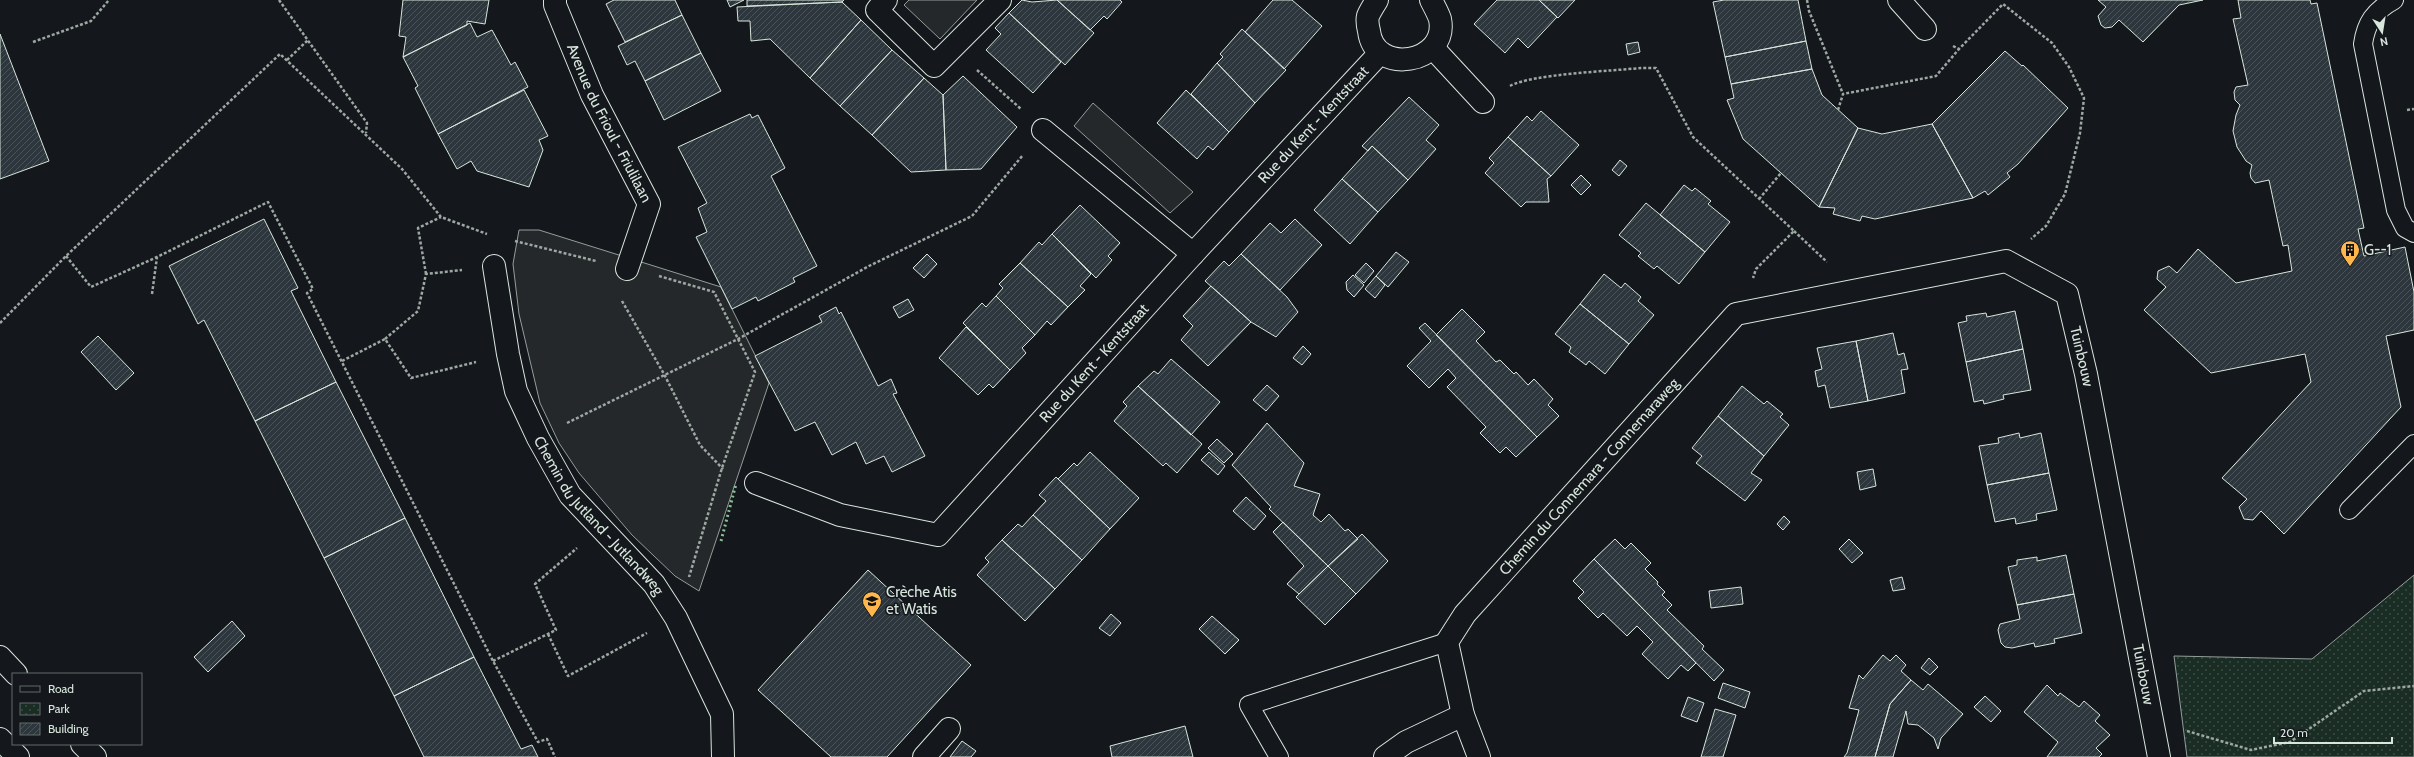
<svg xmlns="http://www.w3.org/2000/svg" width="2414" height="757" viewBox="0 0 2414 757" font-family="Cabin,sans-serif">
	<style>
		.park { fill: url(#park-dots); stroke: #939e99 }
		.parking { fill: #24282b; stroke: #939e99 }
		.building { fill: url(#building-hatch); stroke: #d8e6dc }
		.lines { fill: none; stroke-linecap: round; stroke-linejoin: round }
		.lane-casing { stroke: #d8e6dc; stroke-width: 20 }
		.street-casing { stroke: #d8e6dc; stroke-width: 24 }
		.secondary-casing { stroke: #d8e6dc; stroke-width: 24 }
		.path { stroke: #9da8a2; stroke-width: 2.5; stroke-dasharray: 3 2; stroke-linecap: butt }
		.lane { stroke: #14181c; stroke-width: 18 }
		.street { stroke: #14181c; stroke-width: 22 }
		.secondary { stroke: #14181c; stroke-width: 22 }
		.hedge { stroke: #8ac095; stroke-width: 3; stroke-dasharray: 2 3; stroke-linecap: butt }
		.labels { text-anchor: middle; stroke-width: 3; stroke-linejoin: round; paint-order: stroke }
		.street-label { font-size: 15px; fill: #d8e6dc; stroke: #14181c }
		.poi-label { font-size: 15px; fill: #d8e6dc; stroke: #14181c; text-anchor: start }
	</style>
	<defs>
		<pattern id="park-dots" width="8" height="8" patternUnits="userSpaceOnUse"><rect width="8" height="8" fill="#1a2d24"/><path d="M2 2h.1M6 6h.1" fill="none" stroke="#3b4b43" stroke-width="1.8" stroke-linecap="round"/></pattern>
		<pattern id="building-hatch" width="6" height="6" patternUnits="userSpaceOnUse"><rect width="6" height="6" fill="#2c363c"/><path d="M-1 1l2-2M0 6l6-6M5 7l2-2" fill="none" stroke="#4a5358"/></pattern>
	</defs>
	<rect width="100%" height="100%" fill="#14181c"/>
	<path class="park" d="M2414,575v182h-227l-13,-101 138,3z"/>
	<path class="parking" d="M909,0h68l-37,39 -36,-34z
		M1093,103l100,89 -23,21 -96,-87z
		M519,230h20l182,57 48,96 -70,208 -24,-15 -43,-41 -53,-62 -20,-30 -19,-40 -21,-89 -6,-50z"/>
	<path class="building" d="M403,0h86l-4,24 -18,-3v4l-64,32 3,-20 -7,-1z
		M614,0h61l7,15 -57,27 -19,-38z
		M727,0h17l-14,7z
		M747,0h97l-2,2 -95,4z
		M1022,0l10,2 25,-2 37,33 -29,32 -56,-52z
		M1057,0h63l2,2 -15,17 -3,-3 -14,14z
		M1273,0h19l30,26 -38,43 -39,-37z
		M1497,0h42l18,17 -29,31 -10,-10 -13,15 -31,-29z
		M1539,0h36l-17,18z
		M1724,0h74l8,41 -81,16 -12,-55z
		M2098,0h105l-24,5 -36,37 -24,-22 -7,7 -7,1 -4,-3 -3,-9 8,-9z
		M2238,0h72l1,4 6,-1 47,225 -6,1 6,27 41,-9 9,45v38l-28,6 15,71 -117,127 -23,-23 -8,9 -9,-1 -5,-12 8,-8 -25,-21 89,-96 -6,-28 -94,19 -67,-63 22,-23 -9,-8 1,-8 11,-5 8,7 21,-24 38,34 56,-12 -4,-26 -5,1 -14,-66 -14,3 -4,-5 -1,-5 2,-8 -6,-4 -9,-14 -4,-16 3,-16 4,-10 -5,-5 -1,-8 2,-5 12,-2 -15,-66 8,-1z
		M842,2l19,18 -51,58 -40,-39 -19,2 -1,-20h-12l-1,-14z
		M1009,13l52,49 -28,31 -47,-43 15,-16 -6,-6z
		M682,15l19,38 -56,28 -10,-20 -8,4 -9,-19z
		M861,20l31,30 -52,56 -30,-28z
		M470,23l7,14 15,-7 19,35 4,-3 13,25 -90,47 -23,-46 3,-2 -15,-29z
		M1242,29l44,41 -31,33 -38,-40 6,-6 -3,-3z
		M0,34l49,127 -49,18z
		M1806,41l6,28 -81,15 -6,-27z
		M1638,42l2,10 -12,3 -2,-11z
		M892,50l32,28 -52,57 -32,-29z
		M2005,51l17,15 1,-1 45,43 -50,56 -11,9 3,4 -22,18 -3,-4 -12,7 -41,-74z
		M701,53l20,38 -57,29 -19,-39z
		M1217,63l38,40 -26,29 -38,-38z
		M1812,69l10,26 36,33 -39,79 -76,-68 -16,-39 7,-2 -3,-14z
		M963,76l54,51 -36,42 -35,1 -3,-75z
		M924,78l19,17 3,75 -35,2 -39,-37z
		M524,90l24,46 -9,4 4,10 -14,37 -52,-16 -6,-10 -14,8 -19,-35z
		M1186,90l43,42 -16,18 -5,-4 -11,13 -40,-36z
		M1409,97l30,28 -13,15 10,9 -28,31 -36,-34 -4,5 -6,-5z
		M1541,111l38,34 -28,31 -43,-39 19,-21 5,5z
		M750,114l2,4 6,-3 27,53 -14,8 46,90 -24,12 2,4 -37,19 -2,-4 -24,12 -36,-72 11,-5 -9,-24 9,-5 -29,-56z
		M1932,124l41,74 -98,21 -13,-3 -2,5 -27,-7 2,-6 -16,-1 39,-79 24,6z
		M1508,137l43,39 -4,3 2,23h-23l-5,5 -36,-34 9,-10 -5,-5z
		M1372,146l36,34 -30,32 -36,-33z
		M1620,160l7,6 -8,10 -7,-6z
		M1581,175l10,10 -10,10 -10,-10z
		M1342,179l36,33 -28,32 -36,-34z
		M1684,185l8,6 3,-3 16,13 -3,3 22,18 -25,30 -45,-37z
		M1646,203l59,49 -26,32 -22,-18 -3,3 -16,-13 3,-3 -22,-18z
		M1080,205l40,38 -12,13 4,4 -16,18 -44,-44z
		M264,219l34,69 -7,3 45,91 -81,39 -51,-101 -6,4 -29,-58z
		M1295,219l27,26 -42,45 -39,-36 29,-31 11,10z
		M1052,234l39,40 -11,12 5,4 -17,17 -48,-44 19,-21 3,3z
		M1396,252l13,10 -21,25 -12,-11z
		M927,254l10,10 -13,14 -11,-10z
		M1241,254l46,43 11,15 -22,25 -25,-15 -46,-41 19,-20 5,5z
		M1020,263l48,44 -17,18 -4,-4 -12,14 -39,-39 7,-8 -4,-4z
		M1366,263l8,8 -10,12 -9,-8z
		M1604,274l17,14 4,-5 16,14 -3,4 16,14 -25,29 -49,-40z
		M1353,275l11,10 -10,12 -7,-7 -1,-8z
		M1376,276l9,9 -10,13 -10,-9z
		M1211,286l40,36 -43,44 -27,-26 12,-14 -10,-10z
		M996,296l39,39 -13,13 4,5 -16,17 -47,-47 19,-20 4,4z
		M908,299l6,11 -15,8 -6,-11z
		M1580,304l49,40 -24,30 -16,-13 -3,4 -17,-13 2,-5 -16,-13z
		M836,307l3,7 2,-2 37,74 13,-7 6,14 -4,1 32,62 -33,16 -8,-16 -18,8 -10,-22 -24,13 -17,-33 -20,9 -40,-75 67,-34 -3,-6z
		M1462,309l23,23 -9,9 20,21 4,-2 14,14 2,-2 12,13 6,-6 19,20 -5,6 11,11 -22,21 -101,-102z
		M2015,311l8,38 -57,13 -8,-39 9,-2 -1,-5 20,-3 1,4z
		M1425,323l112,114 -21,20 -10,-10 -6,6 -20,-20 6,-6 -39,-40 9,-9 -8,-9 -19,19 -22,-22 24,-25 -12,-13z
		M966,327l44,43 -17,18 -4,-4 -11,11 -39,-37z
		M1893,333l5,22 6,-2 4,16 -7,1 4,23 -37,8 -12,-60z
		M98,336l36,37 -18,17 -35,-38z
		M1856,341l12,60 -38,7 -5,-23 -7,2 -3,-16 7,-2 -5,-21z
		M1303,346l8,8 -9,11 -9,-7z
		M2023,349l8,41 -28,5 1,4 -20,5 -1,-4 -9,2 -8,-40z
		M1171,359l49,43 -29,33 -53,-49 16,-15 4,3z
		M336,382l69,136 -81,40 -69,-137z
		M1267,385l12,11 -13,15 -13,-11z
		M1138,386l64,58 -25,29 -11,-10 -3,3 -49,-45 13,-15 -4,-4z
		M1742,386l22,18 3,-3 16,13 -3,3 9,8 -25,31 -46,-40z
		M1718,416l46,40 -13,17 11,7 -17,21 -49,-38 6,-7 -10,-8z
		M1267,423l37,40 -10,23 26,8 -7,21 8,7 8,-8 16,17 3,-2 10,10 -30,27 -59,-57 2,-2 -39,-42z
		M2019,433l1,5 21,-5 8,40 -62,12 -8,-39 20,-3 -1,-5z
		M1217,439l16,15 -9,9 -16,-15z
		M1090,452l49,46 -29,31 -52,-50 16,-16 3,3z
		M1209,452l16,14 -7,9 -17,-15z
		M1873,469l3,17 -16,4 -3,-18z
		M2049,473l8,37 -21,4 1,6 -21,4 -1,-6 -20,4 -8,-37z
		M1056,477l54,52 -28,31 -49,-45 13,-14 -7,-6z
		M1246,497l20,19 -12,14 -21,-19z
		M1033,515l49,45 -27,29 -53,-49 16,-16 4,3z
		M1784,516l6,6 -7,8 -6,-6z
		M405,518l69,139 -80,39 -70,-138z
		M1283,522l45,44 -29,28 -12,-10 17,-18 -31,-34z
		M1362,534l26,27 -32,33 -28,-28z
		M1615,539l10,10 6,-6 20,20 -6,6 13,13 -1,2 8,8 -3,3 10,10 -5,5 37,36 -2,3 22,21 -10,11 -120,-122z
		M1849,539l14,14 -11,10 -13,-14z
		M1002,540l53,49 -30,32 -48,-46 12,-13 -4,-4z
		M2066,555l8,39 -57,11 -9,-38 9,-2v-5l20,-3v4z
		M1594,559l102,104 -8,8 -7,-6 -13,14 -26,-25 11,-12 -16,-16 -10,10 -24,-23 -5,5 -20,-20 6,-6 -11,-11z
		M1328,566l28,28 -31,31 -29,-28z
		M868,570l103,95 -84,92h-56l-73,-67z
		M1902,577l3,12 -12,2 -3,-11z
		M1741,587l2,17 -32,4 -2,-17z
		M2074,594l8,39 -28,6 1,4 -20,4 -1,-4 -22,5 -7,-1 -4,-4 -3,-13 2,-6 20,-5 -3,-14z
		M1111,614l10,9 -11,13 -11,-8z
		M1212,616l27,24 -14,14 -26,-25z
		M232,621l13,15 -37,36 -14,-15z
		M1883,655l7,6 6,-6 10,10 -5,6 10,9 -21,24 -15,53h-31l3,-4 12,-43 -10,-2 10,-33 4,4z
		M474,657l47,92 11,-4 6,12h-114l-30,-61z
		M1929,658l9,9 -8,8 -9,-7z
		M1911,680l12,10 5,-6 35,30 -22,24 -3,11 -4,-11 -16,-13 -10,-1 -2,-13 -13,46h-18l15,-53z
		M1723,683l27,9 -5,16 -27,-10z
		M2047,685l11,11 2,-3 19,14 5,-6 16,14 -5,6 15,14 -14,13 6,6 -3,3h-52l11,-15 -34,-30z
		M1985,696l16,15 -10,11 -17,-15z
		M1688,697l16,6 -7,19 -16,-6z
		M1715,709l21,6 -13,42h-22z
		M1185,726l8,31h-81l-2,-11z
		M962,741l14,10 -5,6h-21z"/>
	<g class="lines">
		<g class="lane-casing">
			<path id="lane" d="M2394,0c-20,11 -28,23 -31,44l33,166 9,18 9,5
				M2349,510l65,-66
				M1279,757l-30,-52 198,-63"/>
		</g>
		<g class="street-casing">
			<g id="street">
				<path id="s1" d="M555,0v5l37,90 57,109 -22,65"/>
				<path d="M886,0l-9,10 57,56 66,-66"/>
				<path d="M1377,0c-3,5 -7,11 -9,16 -1,4 0,11 1,15 5,45 80,33 71,-12 -2,-6 -6,-13 -9,-19"/>
				<path d="M1899,0l26,29"/>
				<path d="M1433,48l50,54"/>
				<path d="M1043,130l150,124"/>
				<path id="s2" d="M494,266l14,88 8,37 22,47 32,57 84,89 22,34 46,96 1,43"/>
				<path id="s3" d="M756,483l84,32 98,20 255,-281 187,-201"/>
				<path d="M924,757l25,-28"/>
				<path d="M1385,757l21,-15 57,-27"/>
				<path id="s4" d="M1479,757l-16,-42 -16,-73 18,-28 271,-300 270,-53 61,33 19,80 73,383"/>
			</g>
		</g>
		<g class="secondary-casing">
			<path id="secondary" d="M0,657l16,17
				M0,739l18,18
				M82,744l13,13"/>
		</g>
		<path class="path" d="M279,0l88,123 -1,10
			M1807,0l2,11 34,83
			M33,42l58,-21 18,-21
			M1953,46l6,3 44,-45 49,39 17,24 15,31 -4,35 -15,61 -19,32 -15,13
			M287,60l21,-20
			M977,70l44,39
			M1510,86c21,-12 102,-15 131,-18h15l37,69 101,94 -38,38 -3,9
			M1838,110l5,-16 93,-18 23,-27
			M2407,110l7,-1
			M1759,199l22,-26
			M1794,231l33,31
			M515,241l81,20
			M66,256l25,31 66,-30 111,-55 45,87 -6,4 186,368 45,81 9,-3 8,18
			M426,274l-8,-46 23,-11
			M659,276l55,16 41,80 -33,96 -33,109
			M152,294l5,-37
			M622,301l42,73 36,71 23,24
			M0,323l66,-67 214,-202 122,115 39,48 46,17
			M385,339l33,-28 8,-37 36,-4
			M342,361l43,-22 26,39 65,-16
			M567,423l171,-84 131,-73 103,-50 51,-61
			M548,634l20,42 79,-43
			M493,661l63,-31 -21,-46 42,-36
			M2187,731l64,19 39,-8 74,-51 50,-5"/>
		<use href="#lane" class="lane"/>
		<use href="#street" class="street"/>
		<use href="#secondary" class="secondary"/>
		<path class="hedge" d="M721,541l15,-57"/>
	</g>
	<defs>
		<g id="building-pin" transform="scale(1)"><path d="M0 17L-7.5 6A9.5 9.5 0 1 1 7.5 6Z" fill="#ffb74d" stroke="#14181c"/><path d="M-4-6H4V6H1V3H-1V6H-4ZM-2.5-4.3h1.7v1.8h-1.7ZM.8-4.3h1.7v1.8H.8ZM-2.5-1h1.7V.8h-1.7ZM.8-1h1.7V.8H.8Z" fill="#111"/></g>
		<g id="school-pin" transform="scale(1)"><path d="M0 17L-7.5 6A9.5 9.5 0 1 1 7.5 6Z" fill="#ffb74d" stroke="#14181c"/><path d="M0-5L7-2L0 1L-7-2ZM-4 1L0 2.5L4 1V4Q0 6-4 4Z" fill="#111"/></g>
	</defs>
	<g fill-rule="evenodd">
		<use href="#building-pin" x="2350" y="250"/>
		<use href="#school-pin" x="872" y="601"/>
	</g>
	<g class="labels">
		<g class="street-label">
			<text dy="5" stroke="none"><textPath href="#s1" startOffset="135">Avenue du Frioul - Friulilaan</textPath></text>
			<text dy="5" stroke="none"><textPath href="#s3" startOffset="746">Rue du Kent - Kentstraat</textPath></text>
			<text dy="5" stroke="none"><textPath href="#s4" startOffset="966">Tuinbouw</textPath></text>
			<text dy="5" stroke="none"><textPath href="#s3" startOffset="422">Rue du Kent - Kentstraat</textPath></text>
			<text dy="5" stroke="none"><textPath href="#s4" startOffset="338">Chemin du Connemara - Connemaraweg</textPath></text>
			<text dy="5" stroke="none"><textPath href="#s2" startOffset="278">Chemin du Jutland - Jutlandweg</textPath></text>
			<text dy="5" stroke="none"><textPath href="#s4" startOffset="1290">Tuinbouw</textPath></text>
		</g>
		<g class="poi-label">
			<text x="2364" y="255">G--1</text>
			<text x="886" y="597">Crèche Atis<tspan x="886" dy="17">et Watis</tspan></text>
		</g>
	</g>
	<rect x="12" y="673" width="130" height="72" fill="#14181c" stroke="#626a69"/>
	<rect x="20" y="686" width="20" height="6" fill="#14181c" stroke="#626a69"/>
	<text x="48" y="693" font-size="12" fill="#d8e6dc">Road</text>
	<rect x="20" y="703" width="20" height="12" fill="url(#park-dots)" stroke="#626a69"/>
	<text x="48" y="713" font-size="12" fill="#d8e6dc">Park</text>
	<rect x="20" y="723" width="20" height="12" fill="url(#building-hatch)" stroke="#626a69"/>
	<text x="48" y="733" font-size="12" fill="#d8e6dc">Building</text>
	<g transform="translate(2382 32) rotate(168)" stroke="#14181c" stroke-width="3" paint-order="stroke">
	<path d="M0-3L7 15L0 10L-7 15Z" fill="#d8e6dc"/>
	<text y="-6" font-size="11" font-weight="bold" text-anchor="middle" fill="#d8e6dc">N</text>
	</g>
	<path d="M2274 737v6h118v-6" fill="none" stroke="#d8e6dc" stroke-width="2"/>
	<text x="2280" y="737" font-size="12" fill="#d8e6dc" stroke="#14181c" stroke-width="3" paint-order="stroke">20 m</text>
</svg>
